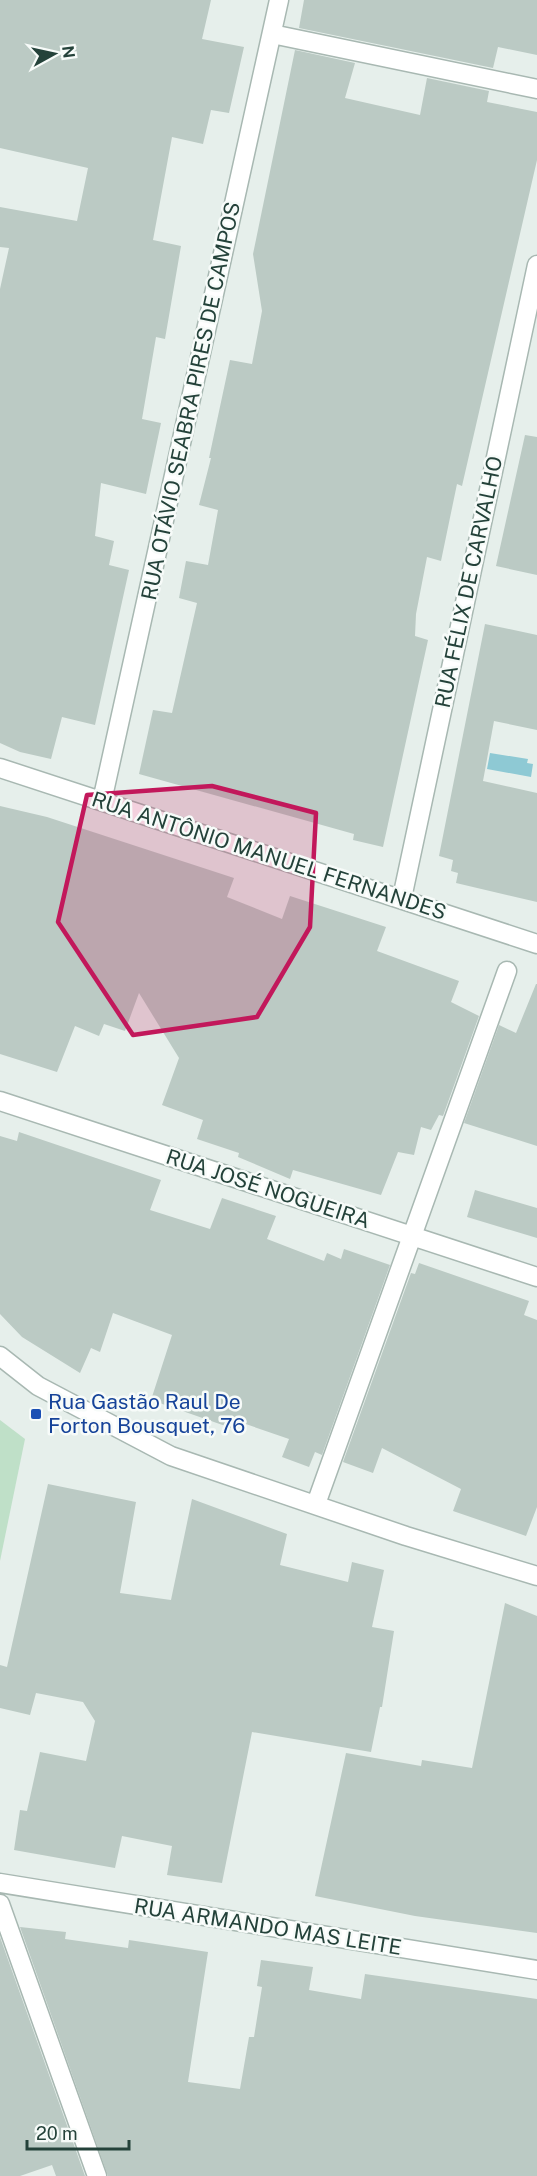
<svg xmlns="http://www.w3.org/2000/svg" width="537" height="2176" viewBox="0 0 537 2176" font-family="'Public Sans',sans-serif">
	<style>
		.green { fill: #bfe0c8 }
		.water { fill: #8ec9d4 }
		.building { fill: #bbcac4 }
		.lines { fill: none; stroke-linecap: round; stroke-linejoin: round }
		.minor-casing { stroke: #a8b8b2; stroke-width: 21 }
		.minor { stroke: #fff; stroke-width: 18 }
		.marked { fill: #c2185b; fill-opacity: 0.2; stroke: #c2185b; stroke-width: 4.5; stroke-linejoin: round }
		.transit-dot { fill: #1a4fb4; stroke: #f7fbf9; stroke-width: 2 }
		.labels { text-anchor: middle; stroke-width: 5; stroke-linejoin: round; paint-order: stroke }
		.street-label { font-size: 21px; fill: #24423a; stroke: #f7fbf9 }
		.transit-label { font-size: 21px; fill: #164399; stroke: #f7fbf9; text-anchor: start }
	</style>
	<rect width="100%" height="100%" fill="#e6efeb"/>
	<path class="green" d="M0,1420l25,19 -25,122z"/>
	<path class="water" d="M490,753l38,6 -1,4 6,1 -2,13 -44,-8z"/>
	<path class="building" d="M0,0h211l-9,39 42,8 -15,66 -18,-3 -8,34 -31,-7 -19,103 28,6 -16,93 -9,-2 -14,82 19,4 -15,71 -45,-11 -6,53 19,5 -5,24 20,5 -34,155 -33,-8 -11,42 -31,-7 -20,-9v-454l9,-41 -9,-1v-40l77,14 11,-53 -88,-20z
		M304,0h233v55l-39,-8 -5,21 -194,-40z
		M295,50l60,13 -10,35 75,17 7,-37 62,13 -2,11 50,10v48l-75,326 -5,-2 -16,77 -14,-4 -11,57 -1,22 13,4 -45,207 -30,-7 1,-6 -215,-60 14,-64 19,3 25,-110 -18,-5 7,-37 22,4 10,-55 -19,-5 12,-47h-2l21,-98 22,4 10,-53 -9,-57z
		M525,435l12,2v138l-41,-9z
		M485,624l52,11v95l-43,-9 -11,60 54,12v109l-81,-19 2,-10 -7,-2 2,-11 -14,-4z
		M0,806l47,11 187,61 -7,19 55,22 8,-23 96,31 -9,24 82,30 -8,21 28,14 -36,100 -4,-1 -8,15 -10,-3 -7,28 -16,-3 -17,43 -88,-25 -3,9 -52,-22 1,-4 -42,-14 6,-19 -41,-15 17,-47 -40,-65 -14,38 -21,-7 -5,12 -24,-10 -18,46 -57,-18z
		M536,984h1v162l-73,-23 35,-98 17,8z
		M19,1132l142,48 -11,30 60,19 12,-31 54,18 -9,23 57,22 3,-8 14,6 3,-10 46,16 -68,190 -7,-3 -6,15 -27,-10 7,-18 -52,-18 -3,8 -83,-29 21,-65 -59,-22 -13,39 -9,-4 -11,25 -58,-36 -22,-23v-178l17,5z
		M475,1190l62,18v30l-70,-21z
		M419,1263l110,38 -5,14 13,5v187l-11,29 -73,-25 8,-22 -79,-41 -9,25 -30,-11 68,-189 4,1z
		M48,1484l88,18 -16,91 51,7 21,-101 95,35 -7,31 68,17 4,-20 32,8 -12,57 22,4 -12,76h-2l-9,45 -119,-20 -30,151 -55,-8 5,-29 -50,-10 -7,32 -101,-18 6,-40 7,1 13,-59 46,9 9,-40 -12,-19 -47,-9 -6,22 -30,-7v-43l7,2z
		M505,1603l32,13v317l-122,-17 -100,-20 31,-143 75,13 1,-6 50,8z
		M20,1927l46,5 -1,7 63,9 1,-8 79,12 -20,130 52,7 9,-52h5l8,-50 -5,-1 4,-26 52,7 -4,23 52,9 4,-25 172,25v177h-429z
		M0,1937l85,239h-29l-4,-11 -32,11h-20z"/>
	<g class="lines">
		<g class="minor-casing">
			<path id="minor" d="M272,34l265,55
				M0,768l537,176
				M102,801l177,-801
				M402,898l135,-633
				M0,1101l537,176
				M0,1356l38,30 133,70 235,80 131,40
				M316,1504l191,-533
				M0,1883l537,87
				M0,1904l97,272"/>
		</g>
		<use href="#minor" class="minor"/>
	</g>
	<path class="marked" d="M212,786l104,27 -6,114 -53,90 -124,18 -75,-113 29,-127z"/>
	<rect class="transit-dot" x="30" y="1408" width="12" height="12" rx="3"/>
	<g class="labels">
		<g class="street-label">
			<text transform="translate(191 401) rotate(-78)" y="7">RUA OTÁVIO SEABRA PIRES DE CAMPOS</text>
			<text transform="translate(469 582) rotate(-78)" y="7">RUA FÉLIX DE CARVALHO</text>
			<text transform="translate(269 856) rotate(18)" y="7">RUA ANTÔNIO MANUEL FERNANDES</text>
			<text transform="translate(268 1189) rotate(18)" y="7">RUA JOSÉ NOGUEIRA</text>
			<text transform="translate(268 1927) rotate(9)" y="7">RUA ARMANDO MAS LEITE</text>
		</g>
		<g class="transit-label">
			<text x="48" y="1409">Rua Gastão Raul De<tspan x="48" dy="24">Forton Bousquet, 76</tspan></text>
		</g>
	</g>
	<g transform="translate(54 54) rotate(82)" stroke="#f7fbf9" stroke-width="4.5" paint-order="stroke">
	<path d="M0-4.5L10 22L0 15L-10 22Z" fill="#24423a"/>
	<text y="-9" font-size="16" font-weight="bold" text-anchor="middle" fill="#24423a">N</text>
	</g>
	<path d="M27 2140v9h102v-9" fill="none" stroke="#24423a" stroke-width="3"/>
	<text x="36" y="2140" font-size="18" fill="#24423a" stroke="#f7fbf9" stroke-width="4.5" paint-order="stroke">20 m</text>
</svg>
